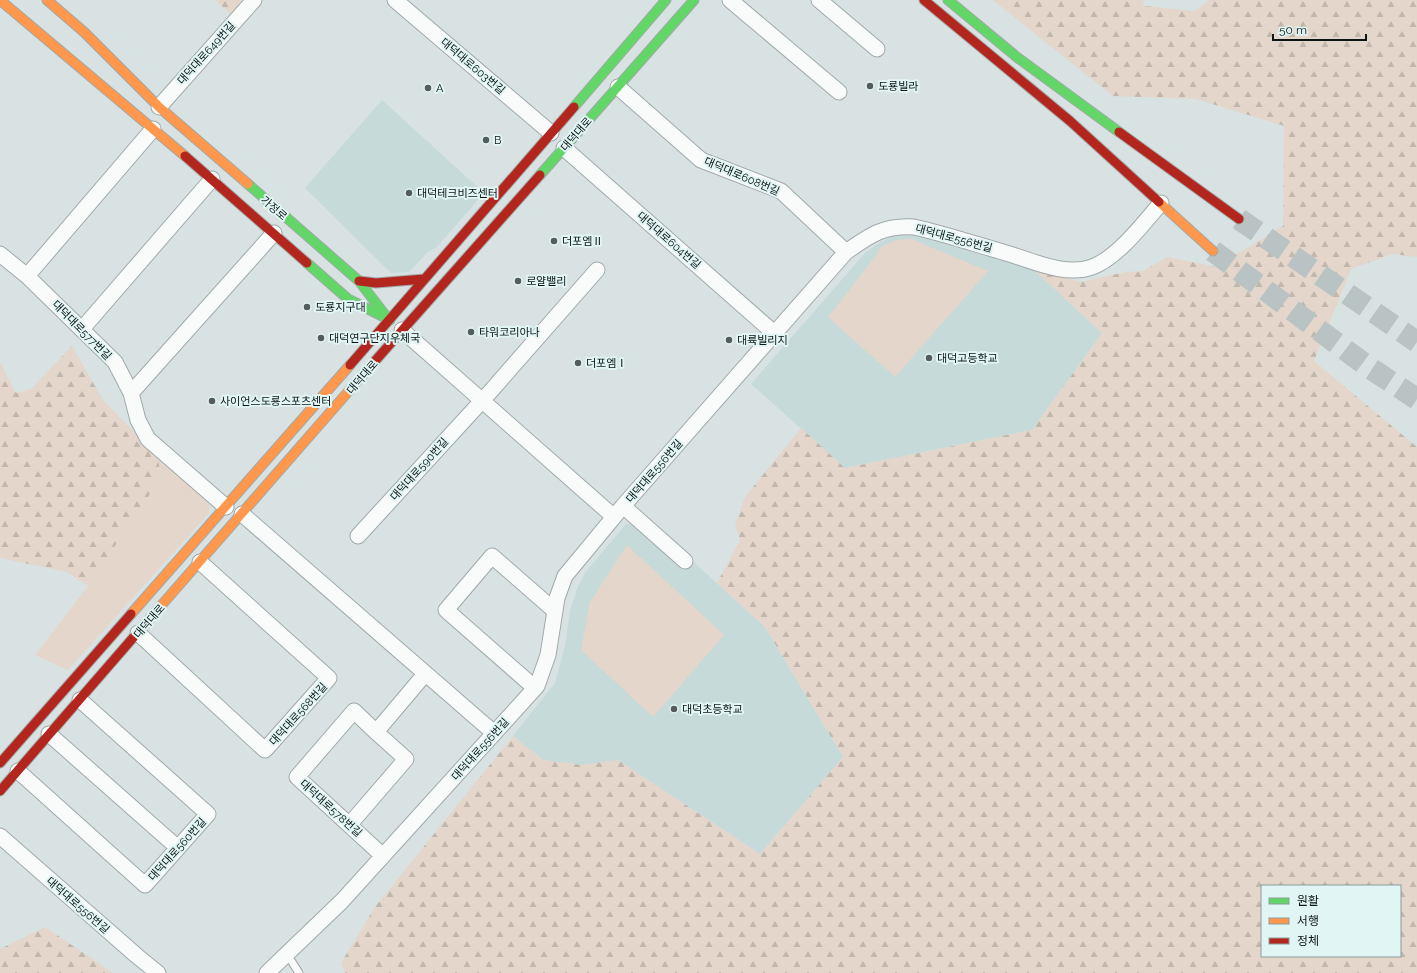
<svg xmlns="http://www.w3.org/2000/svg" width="1417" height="973" viewBox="0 0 1417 973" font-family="Raleway,'Noto Sans KR',sans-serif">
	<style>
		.built { fill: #c5dad9 }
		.forest { fill: url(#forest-firs); fill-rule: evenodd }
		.park { fill: #e4d6ca }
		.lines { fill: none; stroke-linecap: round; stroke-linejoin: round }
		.primary-tunnel { stroke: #bac3c3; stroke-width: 22; stroke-dasharray: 22 11; stroke-linecap: butt }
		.lane-casing { stroke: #a1a9a9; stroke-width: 9 }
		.street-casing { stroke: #a1a9a9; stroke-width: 17 }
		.fast-casing { stroke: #a1a9a9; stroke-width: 11 }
		.slow-casing { stroke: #a1a9a9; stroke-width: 11 }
		.jam-casing { stroke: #a1a9a9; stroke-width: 11 }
		.lane { stroke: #f9fbfb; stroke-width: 7 }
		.street { stroke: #f9fbfb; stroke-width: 15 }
		.fast { stroke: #63d668; stroke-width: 9 }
		.slow { stroke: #ff974d; stroke-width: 9 }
		.jam { stroke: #b3261e; stroke-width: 9 }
		.poi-dot { fill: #545c5c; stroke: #e0f5f4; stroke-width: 1.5 }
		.labels { text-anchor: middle; stroke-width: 4; stroke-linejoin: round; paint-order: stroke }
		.street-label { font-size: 11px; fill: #0d1414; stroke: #e0f5f4 }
		.poi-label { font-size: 11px; fill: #0d1414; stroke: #e0f5f4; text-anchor: start }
	</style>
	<defs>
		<pattern id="forest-firs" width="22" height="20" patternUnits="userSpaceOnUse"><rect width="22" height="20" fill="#e4d6ca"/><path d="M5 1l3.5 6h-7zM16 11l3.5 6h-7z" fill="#c2b7ad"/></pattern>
	</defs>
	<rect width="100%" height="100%" fill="#d8e2e2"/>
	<path class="built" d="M382,100l102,93 -48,55 -7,3 -20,21 -18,1 -86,-85z
		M918,233l113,34 71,66 -70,97 -187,38 -94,-84 114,-131 15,-11 18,-8z
		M626,524l9,1 53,32 77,70 78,130 -83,97 -142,-94 -36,5 -39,-5 -30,-24 42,-53 10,-37 5,-35 7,-22 8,-16z"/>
	<path class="forest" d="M215,0h26l-9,15z
		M993,0h150l1,6 51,5 14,-11h208v257l-25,-3 -41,15 -37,92 103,86v526h-1072l-4,-10 34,-56 138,-171 30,24 39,5 36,-5 142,94 83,-97 -78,-130 -48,-44 23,-43 -5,-15 10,-28 56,-69 44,40 187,-38 70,-97 -71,-66 50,15 45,-10 17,-1 25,-14 48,10 67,-41 1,-100 -88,-27 -83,-3zM1262,886h138v70h-138z
		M72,346l31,54 55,57 3,21 -73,108 -21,-14 -67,-14v-196l16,31 15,-4z
		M45,927l68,46h-113v-24z"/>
	<path class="park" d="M911,239l77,32 -93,106 -67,-60 50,-64 1,-5 17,-8z
		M158,457l51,43v13l-141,157 -33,-15 53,-69 73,-108z
		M627,545l97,90 -71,82 -72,-67 9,-48z"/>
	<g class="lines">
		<path class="primary-tunnel" d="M1239,219l178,123
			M1213,251l154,115 50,33"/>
		<g class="lane-casing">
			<path id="lane" d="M287,954l12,19"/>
		</g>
		<g class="street-casing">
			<path id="street" d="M395,0l156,133
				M730,0l109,92
				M819,0l58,49
				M618,87l83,73 80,31 65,61
				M159,107l95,-107
				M564,148l210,185
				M0,254l27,22 88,86 16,31 7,27 10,19 78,68
				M27,276l126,-147
				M82,329l130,-150
				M402,330l212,187
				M131,393l143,-160
				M623,506l62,55
				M242,514l252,219
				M358,536l132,-144 107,-122
				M138,633l127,117 64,-72 -129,-116
				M535,688l-89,-78 46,-54 63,55
				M49,734l129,114
				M18,771l127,114 63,-71 -128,-114
				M350,824l56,-65 -30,-27
				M0,836l137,120 21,17
				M383,856l-86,-79 57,-66 22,21 49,-58
				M267,973l75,-72 195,-215 11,-31 9,-57 8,-22 58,-70 223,-254c24,-17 38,-27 68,-25 31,7 61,17 92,26 25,7 59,24 86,14 25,-9 51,-43 69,-64"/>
		</g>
		<g class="fast-casing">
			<path id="fast" d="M948,0l70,58 101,74
				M574,107l92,-107
				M540,175l154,-175
				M248,184l111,97 27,35
				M307,263l41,36 42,21"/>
		</g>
		<g class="slow-casing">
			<path id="slow" d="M0,0l185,156
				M47,0l37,32 75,75 89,77
				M1159,202l54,49
				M131,614l219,-249
				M145,624l230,-263"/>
		</g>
		<g class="jam-casing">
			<path id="jam" d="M924,0l146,121 89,81
				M1119,132l120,87
				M185,156l122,107
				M359,281l17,2 48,-4
				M375,361l165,-186
				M350,365l224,-258
				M0,763l131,-149
				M0,791l145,-167"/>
		</g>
		<use href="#lane" class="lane"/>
		<use href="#street" class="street"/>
		<use href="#fast" class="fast"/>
		<use href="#slow" class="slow"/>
		<use href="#jam" class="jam"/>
	</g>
	<g class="poi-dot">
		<circle cx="870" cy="86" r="4"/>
		<circle cx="428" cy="88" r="4"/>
		<circle cx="486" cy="140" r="4"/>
		<circle cx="409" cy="193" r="4"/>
		<circle cx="554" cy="241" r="4"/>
		<circle cx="518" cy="281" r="4"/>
		<circle cx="307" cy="307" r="4"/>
		<circle cx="471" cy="332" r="4"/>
		<circle cx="321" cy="338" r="4"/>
		<circle cx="729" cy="340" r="4"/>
		<circle cx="929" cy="358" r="4"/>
		<circle cx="578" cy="363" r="4"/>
		<circle cx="212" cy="401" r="4"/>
		<circle cx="674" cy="709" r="4"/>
	</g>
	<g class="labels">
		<g class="street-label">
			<text transform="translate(206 53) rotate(-48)" y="4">대덕대로649번길</text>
			<text transform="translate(473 66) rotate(40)" y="4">대덕대로603번길</text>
			<text transform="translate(576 134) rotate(-49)" y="4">대덕대로</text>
			<text transform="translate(742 176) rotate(23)" y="4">대덕대로608번길</text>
			<text transform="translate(274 208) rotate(41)" y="4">가정로</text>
			<text transform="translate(954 238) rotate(15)" y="4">대덕대로556번길</text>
			<text transform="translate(669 240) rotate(41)" y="4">대덕대로604번길</text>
			<text transform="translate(82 330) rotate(45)" y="4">대덕대로577번길</text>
			<text transform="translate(362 377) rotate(-49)" y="4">대덕대로</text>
			<text transform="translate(419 469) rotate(-48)" y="4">대덕대로590번길</text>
			<text transform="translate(654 471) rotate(-49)" y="4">대덕대로556번길</text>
			<text transform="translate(149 621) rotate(-49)" y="4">대덕대로</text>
			<text transform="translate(298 714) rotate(-48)" y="4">대덕대로568번길</text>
			<text transform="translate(480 749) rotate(-48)" y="4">대덕대로556번길</text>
			<text transform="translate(331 808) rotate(42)" y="4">대덕대로578번길</text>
			<text transform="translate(177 849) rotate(-48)" y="4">대덕대로560번길</text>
			<text transform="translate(78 905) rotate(41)" y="4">대덕대로556번길</text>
		</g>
		<g class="poi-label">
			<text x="878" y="90">도룡빌라</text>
			<text x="436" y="92">A</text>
			<text x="494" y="144">B</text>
			<text x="417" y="197">대덕테크비즈센터</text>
			<text x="562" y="245">더포엠Ⅱ</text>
			<text x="526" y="285">로얄밸리</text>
			<text x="315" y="311">도룡지구대</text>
			<text x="479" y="336">타워코리아나</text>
			<text x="329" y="342">대덕연구단지우체국</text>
			<text x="737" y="344">대륙빌리지</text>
			<text x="937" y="362">대덕고등학교</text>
			<text x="586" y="367">더포엠Ⅰ</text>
			<text x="220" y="405">사이언스도룡스포츠센터</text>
			<text x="682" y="713">대덕초등학교</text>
		</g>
	</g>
	<rect x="1261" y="885" width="140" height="72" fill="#e0f5f4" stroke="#8c9b9a"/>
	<rect x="1269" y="898" width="20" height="6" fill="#63d668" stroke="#8c9b9a"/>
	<text x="1297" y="905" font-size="12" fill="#0d1414">원활</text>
	<rect x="1269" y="918" width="20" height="6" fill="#ff974d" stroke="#8c9b9a"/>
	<text x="1297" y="925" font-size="12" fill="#0d1414">서행</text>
	<rect x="1269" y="938" width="20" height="6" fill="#b3261e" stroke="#8c9b9a"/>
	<text x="1297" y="945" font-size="12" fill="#0d1414">정체</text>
	<path d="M1273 34v6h93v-6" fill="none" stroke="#0d1414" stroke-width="2"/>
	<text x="1279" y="34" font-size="12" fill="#0d1414" stroke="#e0f5f4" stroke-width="3" paint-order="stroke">50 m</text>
</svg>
